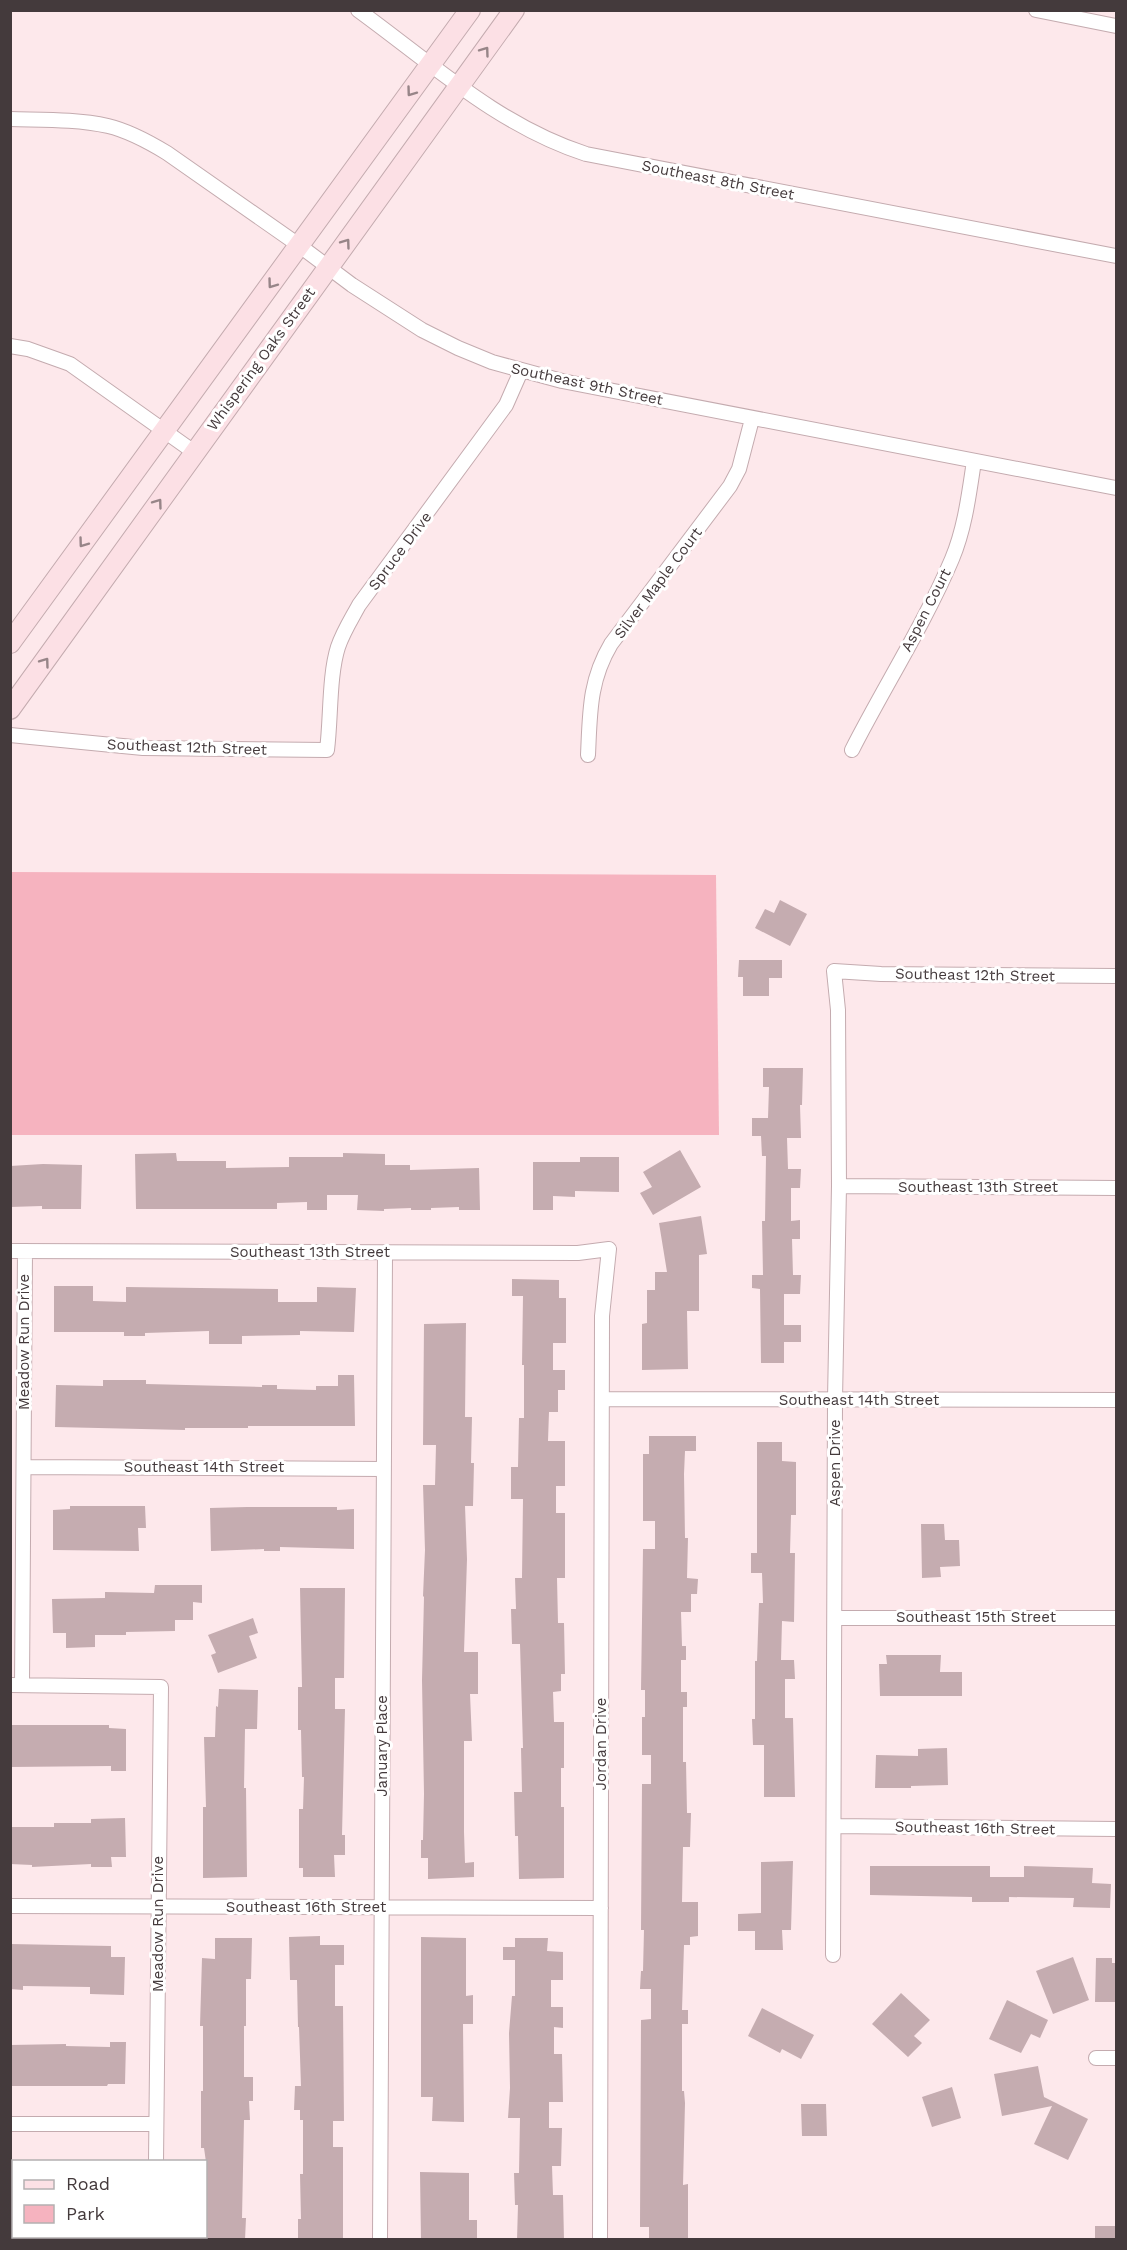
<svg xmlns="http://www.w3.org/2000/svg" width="1127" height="2250" viewBox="0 0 1127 2250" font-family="'Work Sans',sans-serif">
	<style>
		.green { fill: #f6b3bf }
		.building { fill: #c5acb0 }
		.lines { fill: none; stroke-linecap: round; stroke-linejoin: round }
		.street-casing { stroke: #c4abaf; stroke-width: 16 }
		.secondary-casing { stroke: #c4abaf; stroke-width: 22 }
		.street { stroke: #fff; stroke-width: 14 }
		.secondary { stroke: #fce0e5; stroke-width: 20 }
		.oneway { stroke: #978588 }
		.labels { text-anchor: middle; stroke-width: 6; stroke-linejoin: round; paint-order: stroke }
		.street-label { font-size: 15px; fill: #443a3c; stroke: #fff }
	</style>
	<rect width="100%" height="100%" fill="#fde8eb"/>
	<path class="green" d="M11,872l705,3 3,260h-708z"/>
	<path class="building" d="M780,900l27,14 -17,32 -35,-18 10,-19 9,4z
		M739,960h43v18h-13v18h-26v-19h-5z
		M763,1068h40l-1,37h-2l1,33h-14l1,31h13l-1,19h-9v33l9,-1v19h-8l1,36h8l-1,19h-16v31h17v17h-17v21h-23l-1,-74 -8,-1v-13h11l-1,-54h3l1,-65h-4l-1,-20h-9v-18h16l1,-31h-6z
		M680,1150l21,37 -48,28 -13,-22 12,-6 -9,-15z
		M176,1153l1,8h49v7l63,-1v-10h54v-4l42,1v11h25v5l69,-2 1,42h-21v-3l-28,1v2h-20v-2l-27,1v2l-27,-1 1,-15h-31v15h-20v-8l-30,1v6h-141l-1,-55z
		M580,1157h39v35l-44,-1v6l-22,-1v14h-20v-48h47z
		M43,1164l39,1 -1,44h-39v-3l-32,1v-41z
		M701,1216l6,38 -8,1v56h-12l1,58 -46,1v-46l5,-1v-33h8v-18h12l-8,-49z
		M512,1279l47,1v18h7v45h-13v27h12v20h-7v22h-9l-1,29h17v45h-9v27h9v65h-8l1,45h6l1,51h-4v17l-8,1 1,30h10v46h-3v39h3v71l-45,1 -1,-43h-3l-1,-44h8l-1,-44h2l-3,-104h-8l-1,-35h5l-1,-31h7l1,-79h-12v-32h7l1,-49h5v-53h-2l1,-69h-11z
		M54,1286h39v15l33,1v-15l152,2v13h39v-15l39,1 -2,44 -54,-1v4l-58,1v8h-33v-13l-64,2v3h-21v-4h-70z
		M466,1323l-1,94h7l-1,46h3l-1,43h-8l2,53 -3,93h14v42h-8l2,47h-8v91l1,31 9,-1v15l-46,2v-21h-7v-18h2l1,-46 -2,-114 2,-83 -1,-1 2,-46 -2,-65h12l1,-40h-13l1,-121z
		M338,1375h16l1,51h-107v2h-63v2l-130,-3 1,-42 47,1v-6h43v4l116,3v-2h15v4l39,1v-4h22z
		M649,1436h47v15h-11l-1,23 1,64h3l-1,40 11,1 -1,15h-6v18h-10l1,34h4v14h-5v32h6v15h-4v55h3l1,51h4l-1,34h-7l-1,55h16v34l-8,1v8h-6l-2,65h6v14h-6v67h2l1,12 -2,82 5,-1v56h-39v-13h-9l1,-207 10,-1v-30h-11l1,-18h2l1,-41h-3l1,-146h9v-29h-9v-38h3v-27h-4l2,-141h12v-28h-12v-67h6z
		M757,1442h25v19l14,1v53h-5l-1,38h5l-1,69 -12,-1 -1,39h13l1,19h-10v39h8l2,79h-31v-52h-11l-1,-26h3v-58h2l2,-58h4l-1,-30h-11v-20h6z
		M70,1506h75l1,22h-8l1,23 -86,-1v-40l17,-1z
		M247,1507h90v3l17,-1v40l-74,-2v4h-16v-2l-53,2 -1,-43z
		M921,1524h23l1,16h14l1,26 -20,1 1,10 -19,1z
		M155,1585h47v18l-9,-1v18h-18v11l-49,1v3h-31v12l-29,1v-15h-13l-1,-34 53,-1v-6l49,1z
		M300,1588h45l-1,90h-9v31h10l-3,126h3v20h-11l1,22h-32v-9h-4v-59h4l1,-32h-2l-1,-47h-3v-43h4z
		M253,1618l5,15 -9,3 8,22 -39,15 -7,-18 5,-2 -8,-18z
		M886,1655h55l-1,17h22v24h-82l-1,-32h8z
		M219,1689l39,1 -1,39h-12l-1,59h2l1,89 -44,1v-71h3l-2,-70h11l1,-31 2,1z
		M10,1725h99v3l17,1v42h-15v-5l-101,1z
		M947,1748l1,37 -37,1v2h-36l1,-33 42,1v-7z
		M125,1818l1,39h-15l1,10h-21v-3l-59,3v-2l-22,-1v-37h44v-4h37v-4z
		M793,1861l-2,69h-9l1,20h-28v-19h-17v-17l23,-1v-51z
		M870,1866h120v11h34v-11l69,2 -1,15 19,1 -1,24 -37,-1 1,-9 -65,-1v5h-37v-5l-102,-2z
		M320,1936v9h24v20h-9v41h8l1,115h-11v26h10v93h-45v-21h3l-1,-45h3v-54h-3v-10h-6l1,-24h6l-2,-59h-1l-1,-47h-7l-1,-43z
		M421,1937l45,1v58l7,-1v29h-10l1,98 -32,-1 1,-24h-12z
		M215,1938h37l-1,41h-5v47h-2v51h9v24h-4l1,19h-6l-2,98h4l-1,22h-39v-78l-2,-14h-3v-57h2v-65h-3l2,-68 13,1z
		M515,1938h33l-1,13 16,1v28h-12v27h12v21l-9,-1v27h8l1,48h-14v26h13l-1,38h-9l1,29h10l1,45h-47l1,-35h-3l-1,-32h5l1,-55h-12l2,-30 -1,-55 3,-37h3v-36h-12v-13h12z
		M10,1944l101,2v11h14l-1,38 -34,-1v-7l-67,-1v4l-13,-1z
		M1073,1957l16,43 -36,14 -17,-43z
		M1096,1958h16v5h4v39h-21z
		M901,1993l29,27 -16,16 8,7 -14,14 -36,-33z
		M1007,2000l41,20 -8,18 -9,-4 -10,19 -32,-14z
		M762,2008l52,27 -13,24 -19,-10 -2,4 -32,-17z
		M110,2042h16l-1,42h-17l-1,2h-97v-41l56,-1v2l44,1z
		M1038,2066l6,31 44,22 -20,41 -34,-16 18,-38 -50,10 -8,-42z
		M952,2087l9,31 -29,9 -10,-30z
		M801,2104h25l1,32h-25z
		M420,2172l49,1v47h8v20h-56z
		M1095,2226h21v14h-21z"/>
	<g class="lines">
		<g class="street-casing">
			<path id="street" d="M358,10c73,53 141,116 228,144l530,102
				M1036,10l80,16
				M10,119c33,1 66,0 98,7 21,5 41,16 59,27l133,93 52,39 70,45 36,18 34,14 70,19 554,107
				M10,346l18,3 42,15 124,88
				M10,735l133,13 184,2c4,-31 2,-75 11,-103 5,-15 14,-29 21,-42l147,-200 15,-34
				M852,750c32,-63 72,-125 100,-191 13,-31 17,-65 22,-98
				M588,755c2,-42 1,-74 23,-111l119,-158 9,-17 13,-50
				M839,1186l277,2
				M10,1251l568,2 31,-4 -7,67 -2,924
				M602,1399l514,1
				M24,1467l360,2
				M836,1618h280
				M10,1685l151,2 -5,475
				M22,1685l3,-434
				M834,1826l282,3
				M10,1906l591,2
				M833,1955l2,-555 4,-214 -1,-176 -4,-39 47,3 235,2
				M1096,2058h20
				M10,2124h146
				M156,2240v-4
				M380,2240l5,-987"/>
		</g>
		<g class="secondary-casing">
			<path id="secondary" d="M10,643l460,-633
				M10,709l504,-699"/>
		</g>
		<use href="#street" class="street"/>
		<use href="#secondary" class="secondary"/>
	</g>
	<defs><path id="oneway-chevron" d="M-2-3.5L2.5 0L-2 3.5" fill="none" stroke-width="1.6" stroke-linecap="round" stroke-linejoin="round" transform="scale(1.5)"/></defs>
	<g class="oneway">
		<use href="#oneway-chevron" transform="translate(485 51) rotate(-54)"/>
		<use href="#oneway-chevron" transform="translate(411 92) rotate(126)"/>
		<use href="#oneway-chevron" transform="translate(346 243) rotate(-54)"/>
		<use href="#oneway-chevron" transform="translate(272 284) rotate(126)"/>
		<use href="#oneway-chevron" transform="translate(158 503) rotate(-54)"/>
		<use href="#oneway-chevron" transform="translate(83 543) rotate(126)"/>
		<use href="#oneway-chevron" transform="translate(45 662) rotate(-54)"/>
	</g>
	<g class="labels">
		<g class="street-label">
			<text transform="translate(718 180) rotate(11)" y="5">Southeast 8th Street</text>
			<text transform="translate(261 359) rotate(-54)" y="5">Whispering Oaks Street</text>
			<text transform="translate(587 384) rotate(12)" y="5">Southeast 9th Street</text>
			<text transform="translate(400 551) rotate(-53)" y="5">Spruce Drive</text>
			<text transform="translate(658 583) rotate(-53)" y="5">Silver Maple Court</text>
			<text transform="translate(926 610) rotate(-63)" y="5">Aspen Court</text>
			<text transform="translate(187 747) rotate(2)" y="5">Southeast 12th Street</text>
			<text transform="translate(975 975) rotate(1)" y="5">Southeast 12th Street</text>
			<text x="978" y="1192">Southeast 13th Street</text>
			<text x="310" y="1257">Southeast 13th Street</text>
			<text transform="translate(24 1342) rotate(-90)" y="5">Meadow Run Drive</text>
			<text x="859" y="1405">Southeast 14th Street</text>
			<text transform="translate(835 1463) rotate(-90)" y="5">Aspen Drive</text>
			<text x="204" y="1472">Southeast 14th Street</text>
			<text x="976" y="1622">Southeast 15th Street</text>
			<text transform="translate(601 1744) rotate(-90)" y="5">Jordan Drive</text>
			<text transform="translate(382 1746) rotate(-90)" y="5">January Place</text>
			<text transform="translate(975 1828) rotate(1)" y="5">Southeast 16th Street</text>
			<text x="306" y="1912">Southeast 16th Street</text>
			<text transform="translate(158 1924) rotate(-90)" y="5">Meadow Run Drive</text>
		</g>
	</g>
	<rect width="1127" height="2250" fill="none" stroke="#443a3c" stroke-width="24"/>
	<rect x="12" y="2160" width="195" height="78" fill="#ffffff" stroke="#b4b0b1" stroke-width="1.5"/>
	<rect x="24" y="2180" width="30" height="9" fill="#fce0e5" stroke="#b4b0b1" stroke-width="1.5"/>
	<text x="66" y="2190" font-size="18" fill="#443a3c">Road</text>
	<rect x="24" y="2205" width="30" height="18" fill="#f6b3bf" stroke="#b4b0b1" stroke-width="1.5"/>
	<text x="66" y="2220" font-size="18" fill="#443a3c">Park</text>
</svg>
